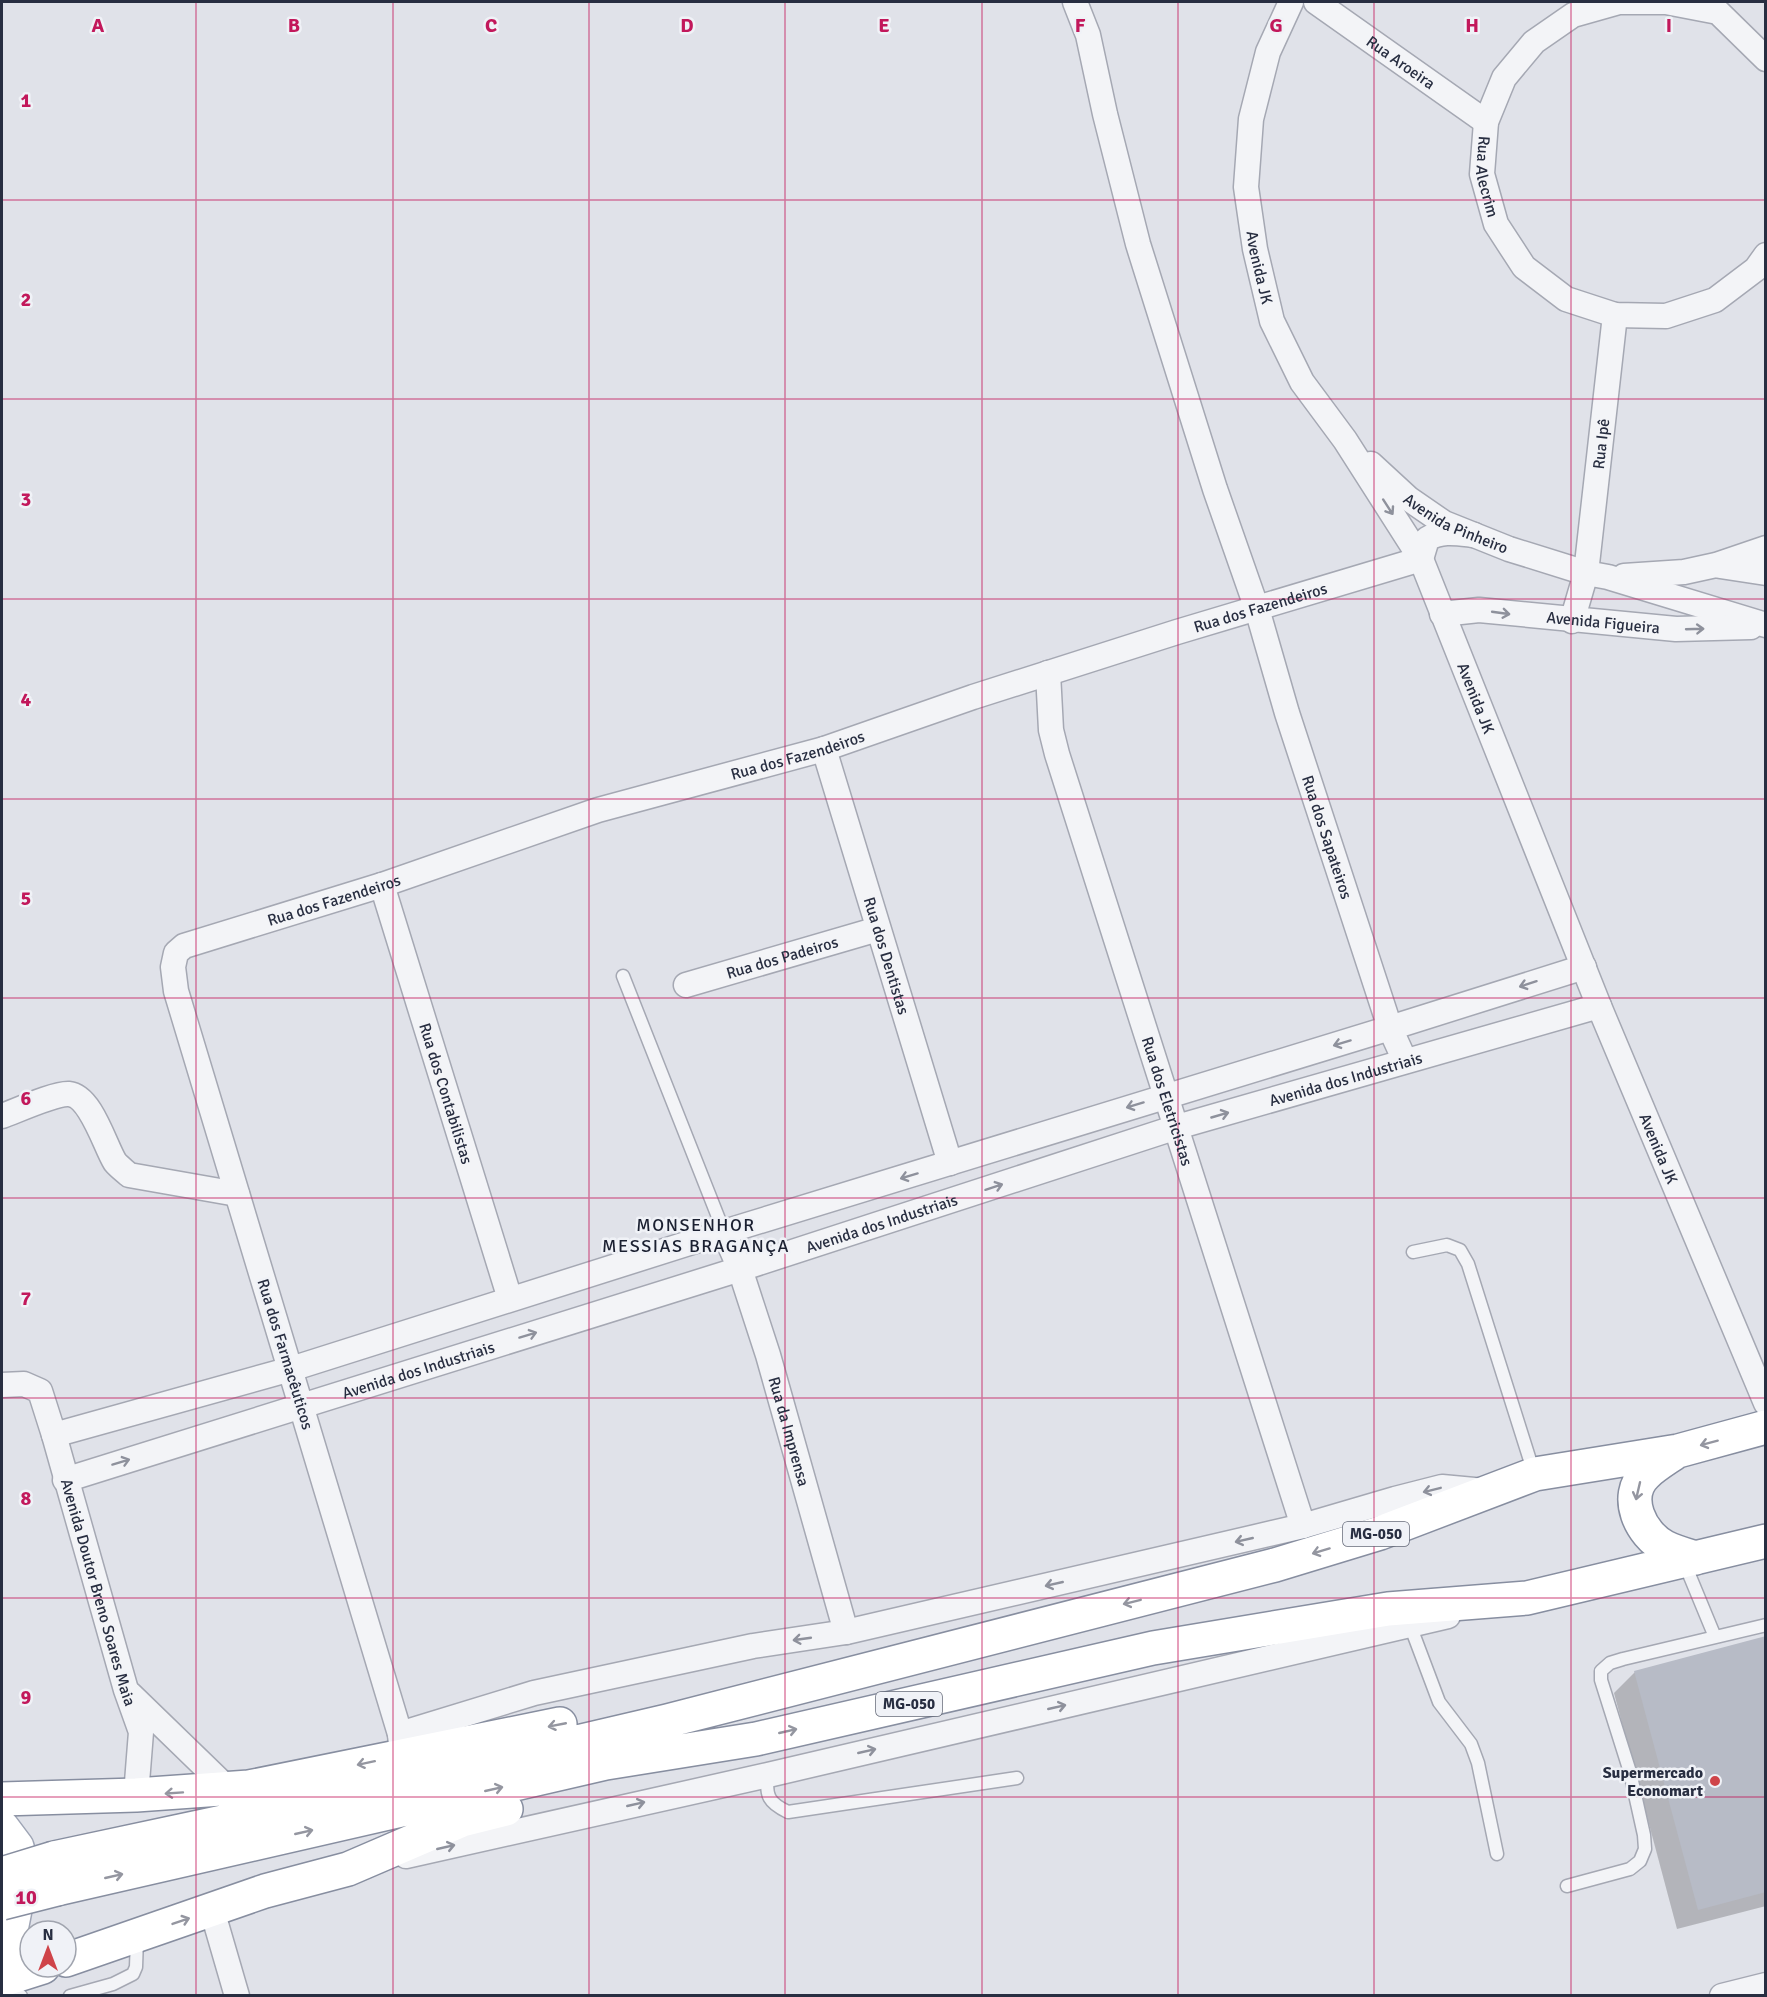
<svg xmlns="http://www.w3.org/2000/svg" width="1767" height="1997" viewBox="0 0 1767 1997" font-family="Signika,sans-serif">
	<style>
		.shadow { fill: #0003 }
		.building { fill: #b7bbc6 }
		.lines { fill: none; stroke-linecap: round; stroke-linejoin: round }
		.lane-casing { stroke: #a5a8b3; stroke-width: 15 }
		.street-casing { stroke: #a5a8b3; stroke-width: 27 }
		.primary-casing { stroke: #9fa5b5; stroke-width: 36 }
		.highway-casing { stroke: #878ea0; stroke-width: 36 }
		.lane { stroke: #f3f4f7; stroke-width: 12 }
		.street { stroke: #f3f4f7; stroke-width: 24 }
		.primary { stroke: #fff; stroke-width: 33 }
		.highway { stroke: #fff; stroke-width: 33 }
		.highway-bridge-casing { stroke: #878ea0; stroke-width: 36; stroke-linecap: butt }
		.highway-bridge { stroke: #fff; stroke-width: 33 }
		.oneway { stroke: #8e919c }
		.oneway2 { stroke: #9496a0 }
		.grid { fill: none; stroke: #c2185b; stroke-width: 1.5; stroke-opacity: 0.55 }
		.poi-dot { fill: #cf4449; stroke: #f0f2f7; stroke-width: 2 }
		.labels { text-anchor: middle; stroke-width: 5; stroke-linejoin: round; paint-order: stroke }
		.shield { fill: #f0f2f7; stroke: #646978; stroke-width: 1.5 }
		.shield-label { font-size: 15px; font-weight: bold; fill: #282e41 }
		.street-label { font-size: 16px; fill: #282e41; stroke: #f0f2f7 }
		.poi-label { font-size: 16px; font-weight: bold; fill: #282e41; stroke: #f0f2f7; text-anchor: end }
		.neighbourhood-label { font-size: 18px; letter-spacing: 1.5px; fill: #1b2031; stroke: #f0f2f7 }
		.grid-label { font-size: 20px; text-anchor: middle; font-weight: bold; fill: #c2185b; stroke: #f0f2f7; stroke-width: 5; stroke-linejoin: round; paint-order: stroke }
	</style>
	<rect width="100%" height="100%" fill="#e0e2e9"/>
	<path class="shadow" d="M1766,1638v268l-89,23 -63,-236 21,-21z"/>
	<path class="building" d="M1766,1636v256l-68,18 -64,-239z"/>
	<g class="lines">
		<g class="lane-casing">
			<path id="lane" d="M623,976l101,256
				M1413,1252l34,-7 13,5 8,14 66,209
				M1684,1562l31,75
				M1410,1625l29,77 32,42 7,19 19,91
				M768,1775c-3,21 1,28 20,37l229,-34
				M1567,1886l63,-17 10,-8 5,-12 -1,-14 -14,-63 -29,-92v-9l9,-8 13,-4 143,-34
				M5,1983l16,13
				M70,1996l43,-12 20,-10 3,-7 1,-29"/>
		</g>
		<g class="street-casing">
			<g id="street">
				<path id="s1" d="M1075,2l13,33 17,79 33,130 77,245 42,120 30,104 103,315 15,33"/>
				<path id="s2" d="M1291,2l-23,50 -17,67 -5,68 9,62 17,72 30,61 43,58 76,119 178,447 167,397"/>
				<path id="s3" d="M1316,2l170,120"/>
				<path id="s4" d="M1766,59l-48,-47 -52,-10h-47l-46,13 -39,27 -30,36 -18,44 -4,52 14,50 28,43 42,32 49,16 51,1 49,-16 41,-31 10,-14"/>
				<path id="s5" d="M1371,464l38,35 35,24 65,26 77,24 22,4 158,48"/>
				<path d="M1720,566l46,7"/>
				<path d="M1624,576l60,-4 32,-7 50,-17"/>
				<path id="s6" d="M1442,614l37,-4 197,19 75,-2"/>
				<path id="s7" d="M1572,621l14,-48 29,-258"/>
				<path id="s8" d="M1048,673l3,57 6,24 246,772"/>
				<path id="s9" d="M824,749l126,414"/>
				<path id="s10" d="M382,885l128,414"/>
				<path id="s11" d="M686,985l192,-56"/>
				<path d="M2,1116c14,-5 53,-23 67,-22 22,2 36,52 46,68 4,5 10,9 14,13l108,19"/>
				<path id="s12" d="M724,1232l16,37 28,86 78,277"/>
				<path id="s13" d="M2,1385l22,-1 16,7 14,44 72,255 15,42 -5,63"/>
				<path d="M54,1435l237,-66 433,-137 666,-204 194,-61"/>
				<path id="s14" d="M65,1480l675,-211 437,-142 422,-121"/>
				<path d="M130,1694l98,95"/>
				<path d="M400,1734l134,-41 219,-47 93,-14 457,-106 92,-27 47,-12 43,4"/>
				<path id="s15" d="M402,1756l-2,-22 -224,-743 -3,-24 3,-14 8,-7 198,-61 216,-75 226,-61 149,-52 204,-65 244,-73 6,-20c15,-9 29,-6 47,-4"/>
				<path d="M406,1856l362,-81 680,-159"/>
				<path d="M212,1910l25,86"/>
				<path d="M1722,1996l44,-11"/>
			</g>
		</g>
		<g class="primary-casing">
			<path id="primary" d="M2,1827l15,20 6,22 -21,107"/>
		</g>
		<g class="highway-casing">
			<path id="highway" d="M1676,1452c-10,7 -22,14 -30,22 -24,22 -5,61 19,73 10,5 21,8 31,11
				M2,1799l134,-4 113,-8 311,-63
				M54,1858l327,-70 286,-67 608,-156 105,-32 155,-59 143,-23 88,-24
				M57,1889l549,-126 150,-24 397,-91 235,-39 139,-11 239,-57
				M66,1960l199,-69 83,-22 114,-49 44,-11
				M2,1980l41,-13"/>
		</g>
		<use href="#lane" class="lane"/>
		<use href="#street" class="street"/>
		<use href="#primary" class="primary"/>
		<use href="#highway" class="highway"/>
		<g class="highway-bridge-casing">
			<path id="highway-bridge" d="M2,1874l52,-16
				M2,1903l55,-14"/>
		</g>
		<use href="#highway-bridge" class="highway-bridge"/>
	</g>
	<defs><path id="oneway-shaft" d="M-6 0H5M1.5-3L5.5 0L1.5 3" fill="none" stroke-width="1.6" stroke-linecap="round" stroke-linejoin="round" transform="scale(1.5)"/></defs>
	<g class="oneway">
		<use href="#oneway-shaft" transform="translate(1388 507) rotate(57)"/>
		<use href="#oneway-shaft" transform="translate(1501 613) rotate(8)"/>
		<use href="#oneway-shaft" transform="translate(1695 629) rotate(-2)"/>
		<use href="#oneway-shaft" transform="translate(1528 984) rotate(162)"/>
		<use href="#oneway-shaft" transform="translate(1342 1043) rotate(163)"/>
		<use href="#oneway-shaft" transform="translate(1135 1105) rotate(163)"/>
		<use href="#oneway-shaft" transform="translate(1220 1115) rotate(-16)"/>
		<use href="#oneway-shaft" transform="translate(909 1176) rotate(163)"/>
		<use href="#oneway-shaft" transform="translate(994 1187) rotate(-18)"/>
		<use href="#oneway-shaft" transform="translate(528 1335) rotate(-17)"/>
		<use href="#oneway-shaft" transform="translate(121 1462) rotate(-17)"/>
		<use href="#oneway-shaft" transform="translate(1432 1490) rotate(166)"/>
		<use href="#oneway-shaft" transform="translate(1244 1540) rotate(167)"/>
		<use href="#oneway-shaft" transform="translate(1054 1584) rotate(167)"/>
		<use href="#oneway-shaft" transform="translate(802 1639) rotate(172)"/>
		<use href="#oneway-shaft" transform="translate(1057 1707) rotate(-13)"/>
		<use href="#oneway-shaft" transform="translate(867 1751) rotate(-13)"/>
		<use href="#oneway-shaft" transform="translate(636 1804) rotate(-13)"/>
		<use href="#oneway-shaft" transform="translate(446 1847) rotate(-13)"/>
	</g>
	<g class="oneway2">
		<use href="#oneway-shaft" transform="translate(1709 1443) rotate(165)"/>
		<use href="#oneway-shaft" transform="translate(1638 1491) rotate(103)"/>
		<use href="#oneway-shaft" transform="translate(1321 1551) rotate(163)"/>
		<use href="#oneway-shaft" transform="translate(1132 1602) rotate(166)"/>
		<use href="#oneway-shaft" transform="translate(557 1725) rotate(169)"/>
		<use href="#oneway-shaft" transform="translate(788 1731) rotate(-13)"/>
		<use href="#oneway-shaft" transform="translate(366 1763) rotate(168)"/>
		<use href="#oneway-shaft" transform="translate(494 1789) rotate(-13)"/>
		<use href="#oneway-shaft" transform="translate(174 1793) rotate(176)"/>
		<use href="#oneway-shaft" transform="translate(304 1832) rotate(-13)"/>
		<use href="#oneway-shaft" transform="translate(114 1876) rotate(-13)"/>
		<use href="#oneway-shaft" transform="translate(181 1921) rotate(-19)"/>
	</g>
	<path class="grid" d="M196,2v1994M393,2v1994M589,2v1994M785,2v1994M982,2v1994M1178,2v1994M1374,2v1994M1571,2v1994M2,200h1764M2,399h1764M2,599h1764M2,799h1764M2,998h1764M2,1198h1764M2,1398h1764M2,1598h1764M2,1797h1764"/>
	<circle class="poi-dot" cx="1715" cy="1781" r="6"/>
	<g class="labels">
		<g class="shield">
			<rect x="1343" y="1522" width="66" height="24" rx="4.5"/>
			<rect x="876" y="1692" width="66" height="24" rx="4.5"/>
		</g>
		<g class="shield-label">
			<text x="1376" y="1539">MG-050</text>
			<text x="909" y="1709">MG-050</text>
		</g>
		<g class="street-label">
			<text dy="6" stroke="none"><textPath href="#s3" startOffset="104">Rua Aroeira</textPath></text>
			<text dy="6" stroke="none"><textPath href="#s4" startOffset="412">Rua Alecrim</textPath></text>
			<text dy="6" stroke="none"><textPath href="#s2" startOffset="274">Avenida JK</textPath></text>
			<text dy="6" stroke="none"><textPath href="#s7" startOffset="180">Rua Ipê</textPath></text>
			<text dy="6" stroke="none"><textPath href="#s5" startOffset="105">Avenida Pinheiro</textPath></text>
			<text dy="6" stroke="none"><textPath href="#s15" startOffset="1976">Rua dos Fazendeiros</textPath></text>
			<text dy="6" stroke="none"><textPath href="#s6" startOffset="162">Avenida Figueira</textPath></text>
			<text dy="6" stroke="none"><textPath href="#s2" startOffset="760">Avenida JK</textPath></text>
			<text dy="6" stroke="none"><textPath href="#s15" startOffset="1490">Rua dos Fazendeiros</textPath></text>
			<text dy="6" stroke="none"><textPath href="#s1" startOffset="873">Rua dos Sapateiros</textPath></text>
			<text dy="6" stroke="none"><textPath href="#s15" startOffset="1004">Rua dos Fazendeiros</textPath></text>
			<text dy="6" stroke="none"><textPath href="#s9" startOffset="216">Rua dos Dentistas</textPath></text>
			<text dy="6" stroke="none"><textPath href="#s11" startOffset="100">Rua dos Padeiros</textPath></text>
			<text dy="6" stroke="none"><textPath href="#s14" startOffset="1342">Avenida dos Industriais</textPath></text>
			<text dy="6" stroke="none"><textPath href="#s10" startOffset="218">Rua dos Contabilistas</textPath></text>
			<text dy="6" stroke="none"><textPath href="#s8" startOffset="446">Rua dos Eletricistas</textPath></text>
			<text dy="6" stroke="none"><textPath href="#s2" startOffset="1246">Avenida JK</textPath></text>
			<text dy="6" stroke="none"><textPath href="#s14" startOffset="856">Avenida dos Industriais</textPath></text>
			<text transform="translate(286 1354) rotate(73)" y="6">Rua dos Farmacêuticos</text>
			<text dy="6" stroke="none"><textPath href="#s14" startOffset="370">Avenida dos Industriais</textPath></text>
			<text dy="6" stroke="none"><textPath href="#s12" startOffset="210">Rua da Imprensa</textPath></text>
			<text dy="6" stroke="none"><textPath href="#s13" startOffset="249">Avenida Doutor Breno Soares Maia</textPath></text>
		</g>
		<g class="poi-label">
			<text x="1703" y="1778">Supermercado<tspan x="1703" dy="18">Economart</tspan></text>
		</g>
		<g class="neighbourhood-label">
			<text x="696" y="1231">MONSENHOR<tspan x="696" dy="21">MESSIAS BRAGANÇA</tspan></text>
		</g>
	</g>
	<g class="grid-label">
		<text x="98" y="32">A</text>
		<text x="294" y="32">B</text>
		<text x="491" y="32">C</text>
		<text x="687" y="32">D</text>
		<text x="884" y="32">E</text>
		<text x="1080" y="32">F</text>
		<text x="1276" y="32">G</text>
		<text x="1472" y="32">H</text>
		<text x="1669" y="32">I</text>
		<text x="26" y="107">1</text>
		<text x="26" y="306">2</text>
		<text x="26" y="506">3</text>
		<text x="26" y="706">4</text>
		<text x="26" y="905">5</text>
		<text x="26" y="1105">6</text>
		<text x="26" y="1305">7</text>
		<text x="26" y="1505">8</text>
		<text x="26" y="1704">9</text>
		<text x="26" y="1904">10</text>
	</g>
	<rect width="1767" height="1997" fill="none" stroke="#282e41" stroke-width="6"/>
	<g transform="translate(48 1949)"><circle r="28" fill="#f0f2f7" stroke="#a0a4ae" stroke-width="1.5"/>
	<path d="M0-4.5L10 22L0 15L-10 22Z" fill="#cf4449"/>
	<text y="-9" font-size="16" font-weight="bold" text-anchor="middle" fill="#282e41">N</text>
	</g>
</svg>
